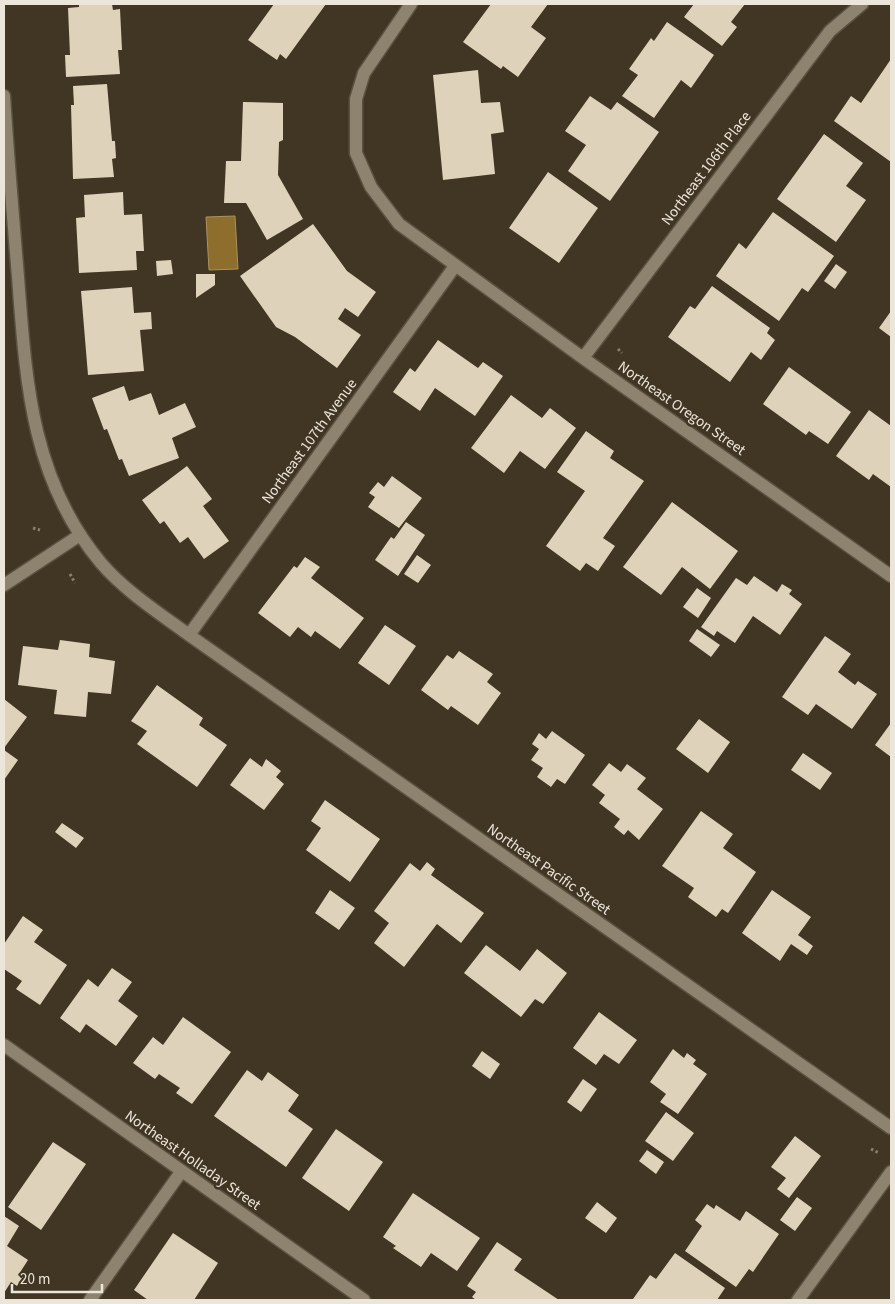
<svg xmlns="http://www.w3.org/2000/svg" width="895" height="1304" viewBox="0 0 895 1304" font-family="'Source Sans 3',sans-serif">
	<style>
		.water { fill: #8e6e2c; stroke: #aa9260 }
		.building { fill: #dfd2bb }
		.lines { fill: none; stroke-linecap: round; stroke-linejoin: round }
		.minor-casing { stroke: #5a5141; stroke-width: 15 }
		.path { stroke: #877f6f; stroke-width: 3; stroke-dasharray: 2.5 2.5; stroke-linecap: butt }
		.minor { stroke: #8e836e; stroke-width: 12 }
		.labels { text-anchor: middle; stroke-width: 5; stroke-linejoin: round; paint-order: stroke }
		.street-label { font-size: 15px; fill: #ece5da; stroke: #403623 }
	</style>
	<rect width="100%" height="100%" fill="#403623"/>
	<path class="water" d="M235,216l3,53 -29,1 -3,-53z"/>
	<path class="building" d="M79,4h33l1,6 7,-1 2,41h-4l2,24 -54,3 -1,-22h5l-2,-47 11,-1z
		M274,4h52l-40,55 -6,-5 -3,6 -29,-20z
		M491,4h57l-17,23 15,11 -28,39 -15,-11 -2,3 -38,-27z
		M694,4h51l-14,18 6,5 -15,19 -38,-29z
		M667,22l47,33 -23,33 -10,-8 -27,38 -32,-22 16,-21 -9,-6 22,-31 3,3z
		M891,59v103l-57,-41 17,-25 10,7z
		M478,70l3,33 19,-1 4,30 -13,2 4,40 -52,6 -10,-105z
		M107,84l5,57h3l1,17 -4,1 2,18 -41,2 -2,-74h3l-1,-19z
		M590,96l21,14 6,-8 42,30 -49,69 -42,-30 18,-26 -21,-14z
		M243,102l40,1v37l-4,2 -1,33 25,44 -36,21 -21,-37h-22l2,-42h15z
		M824,134l39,29 -17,23 20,14 -30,42 -59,-43z
		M548,172l50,36 -39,55 -50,-35z
		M123,192l1,23 18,-1 2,37h-8l1,19 -58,3 -3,-55 9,-1 -1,-22z
		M773,212l61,44 -26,36 -6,-4 -23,33 -63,-45 23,-33 7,6z
		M313,224l34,47 29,21 -18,25 -13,-9 -7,11 23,16 -24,33 -42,-31 -19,-10 -36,-51z
		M171,260l2,14 -16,2 -1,-15z
		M836,264l11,8 -12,17 -11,-8z
		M196,274h19v11l-19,13z
		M712,286l58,42 -3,5 8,7 -14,20 -10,-8 -21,30 -62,-45 22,-31 5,3z
		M132,287l2,26 17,-1 1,17 -12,1 4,41 -56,4 -7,-84z
		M891,311v26l-12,-9z
		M438,340l40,28 5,-6 20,14 -28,40 -40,-28 -15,23 -27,-19 17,-24 5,4z
		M789,367l62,45 -23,32 -19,-13 -3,4 -43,-31z
		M124,386l5,15 22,-8 8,22 26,-12 11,24 -24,11 7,20 -50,18 -7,-17 -3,1 -12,-31 -3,1 -12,-32z
		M511,395l31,23 8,-10 26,20 -31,41 -25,-18 -16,22 -33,-25z
		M869,410l22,16v61l-18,-13 -4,6 -33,-24z
		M586,431l28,20 -4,7 34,23 -41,57 12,8 -17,25 -12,-8 -6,8 -34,-25 39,-55 -28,-19z
		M187,466l25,33 -9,7 26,35 -25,18 -16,-22 -8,6 -16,-22 -4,3 -18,-24z
		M392,476l30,22 -23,30 -31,-21 7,-10 -6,-4 9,-11 6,5z
		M672,502l66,49 -28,38 -28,-22 -21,28 -38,-28z
		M406,522l19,13 -27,41 -23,-16 16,-23 3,2z
		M417,555l14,10 -13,18 -14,-9z
		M305,557l15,10 -9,11 53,40 -24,31 -25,-18 -4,6 -13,-10 -8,10 -32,-24 36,-47 3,2z
		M754,576l23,16 5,-8 10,6 -3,4 13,10 -22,31 -27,-19 -18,27 -18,-12 -3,5 -13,-9 35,-49 11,7z
		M697,588l14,10 -13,20 -15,-11z
		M385,625l31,21 -27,39 -31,-22z
		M697,629l23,16 -9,12 -22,-16z
		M825,636l26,18 -13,18 17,13 3,-4 19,13 -25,35 -36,-25 -8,11 -26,-18z
		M60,640l30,4 -1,13 26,4 -4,33 -23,-2 -2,25 -32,-3 3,-24 -39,-5 5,-39 35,4z
		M459,651l34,23 -6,8 14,11 -23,32 -27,-19 -3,4 -27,-20 26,-35 6,4z
		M157,685l46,33 -4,7 28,20 -30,42 -60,-43 10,-13 -16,-10z
		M4,699l23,18 -23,31z
		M699,719l31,23 -22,31 -32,-24z
		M891,723v34l-16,-12z
		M552,731l33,24 -20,29 -8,-5 -6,8 -14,-10 6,-9 -12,-8 8,-11 -7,-5 7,-11 7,6z
		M4,750l14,10 -14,20z
		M803,753l29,20 -12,17 -29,-20z
		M250,758l12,9 4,-8 15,12 -5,6 8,7 -20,26 -34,-25z
		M609,763l12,9 6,-8 19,14 -9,11 26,20 -24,31 -11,-10 -4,5 -10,-8 6,-8 -21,-16 6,-8 -13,-10z
		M325,800l55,39 -30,43 -44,-32 15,-22 -10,-7z
		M701,811l32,23 -10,14 33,24 -28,41 -6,-4 -6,8 -28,-20 6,-9 -32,-22z
		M62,823l22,15 -8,10 -21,-16z
		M427,862l8,7 -4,6 53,38 -23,30 -24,-19 -33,43 -30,-24 15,-20 -15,-12 36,-48 10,8z
		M330,890l25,18 -16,22 -24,-17z
		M772,890l39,27 -13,18 15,11 -6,9 -16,-11 -11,17 -38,-28z
		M23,916l20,14 -9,12 33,23 -27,40 -24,-16 6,-8 -18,-12v-25z
		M486,945l34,26 17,-22 30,24 -24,31 -8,-5 -14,18 -57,-44z
		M112,968l20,14 -14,19 20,15 -22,30 -30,-22 -6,9 -20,-15 28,-39 10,8z
		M599,1012l38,28 -18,24 -15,-10 -8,11 -23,-17z
		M183,1017l48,35 -39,52 -16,-11 4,-5 -21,-14 -4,5 -22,-16 20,-26 10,8z
		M673,1049l11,9 3,-5 9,7 -3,4 14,10 -29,40 -18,-12 6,-8 -16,-12z
		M482,1051l18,13 -10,15 -18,-13z
		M247,1070l15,11 6,-9 31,23 -11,16 25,18 -27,38 -72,-51z
		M583,1079l14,10 -16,23 -14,-10z
		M666,1112l28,21 -21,28 -28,-20z
		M336,1129l47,33 -34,49 -47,-33z
		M795,1136l26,20 -32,42 -12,-9 9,-11 -15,-11z
		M53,1142l33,22 -45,66 -33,-23z
		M647,1150l17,12 -8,12 -17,-13z
		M413,1193l67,45 -23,33 -26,-18 -10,14 -28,-19 3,-2 -13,-9z
		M797,1197l15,11 -17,23 -15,-11z
		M597,1202l20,16 -11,15 -21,-15z
		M707,1204l7,5 2,-4 24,16 6,-10 33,23 -26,38 -4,-3 -13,18 -51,-36 17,-25 -7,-6z
		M4,1216l15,10 -12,20 21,14 -9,14 4,3 -6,9 -6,-4 -7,11z
		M173,1233l45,30 -24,37h-46l-14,-10z
		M497,1242l25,17 -8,11 45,30h-83l-4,-3 4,-5 -9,-6z
		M675,1253l50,35 -8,12 -84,-1 17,-24 6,4z"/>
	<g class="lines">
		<g class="minor-casing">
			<path id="minor" d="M411,4l-47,69 -8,26v54l15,34 28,37 184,134 308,218
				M4,96c4,61 9,121 14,181 8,105 13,202 83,286 24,28 58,50 88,72l702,493
				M583,358l247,-327 32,-27
				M4,585l76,-50
				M189,635l266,-369
				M4,1045l360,255
				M90,1300l91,-128
				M798,1300l93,-128"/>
		</g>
		<path class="path" d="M618,349l4,4
			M33,528l7,2
			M70,574l5,9
			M871,1149l8,4"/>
		<use href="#minor" class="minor"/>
	</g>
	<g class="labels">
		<g class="street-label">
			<text transform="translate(706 168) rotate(-53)" y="5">Northeast 106th Place</text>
			<text transform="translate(682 408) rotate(35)" y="5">Northeast Oregon Street</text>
			<text transform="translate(309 441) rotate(-54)" y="5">Northeast 107th Avenue</text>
			<text transform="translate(549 869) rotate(35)" y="5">Northeast Pacific Street</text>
			<text transform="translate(193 1160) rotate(35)" y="5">Northeast Holladay Street</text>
		</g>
	</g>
	<rect width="895" height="1304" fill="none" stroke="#ece5da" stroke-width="10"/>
	<path d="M12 1284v8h90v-8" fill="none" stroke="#ece5da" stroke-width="2.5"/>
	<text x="20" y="1284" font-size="15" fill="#ece5da" stroke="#403623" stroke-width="4" paint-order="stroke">20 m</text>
</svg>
